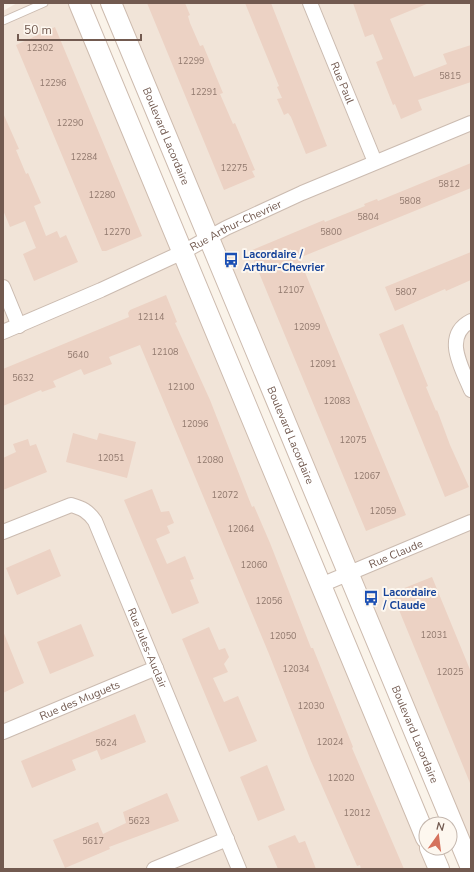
<svg xmlns="http://www.w3.org/2000/svg" width="474" height="872" viewBox="0 0 474 872" font-family="'Nunito Sans',sans-serif">
	<style>
		.residential { fill: #f1e4d8 }
		.building { fill: #ecd2c4 }
		.lines { fill: none; stroke-linecap: round; stroke-linejoin: round }
		.service-casing { stroke: #cbbbb0; stroke-width: 9 }
		.minor-casing { stroke: #cbbbb0; stroke-width: 16 }
		.secondary-casing { stroke: #cdbbae; stroke-width: 22 }
		.service { stroke: #fff; stroke-width: 7 }
		.minor { stroke: #fff; stroke-width: 14 }
		.secondary { stroke: #fff; stroke-width: 20 }
		.labels { text-anchor: middle; stroke-width: 4; stroke-linejoin: round; paint-order: stroke }
		.number-label { font-size: 9px; fill: #90786d }
		.street-label { font-size: 11px; fill: #725a50; stroke: #fdf7ef }
		.transit-label { font-size: 11px; font-weight: bold; fill: #164399; stroke: #fdf7ef; text-anchor: start }
	</style>
	<rect width="100%" height="100%" fill="#faf3e9"/>
	<path class="residential" d="M17,3h62l360,866h-436v-858z
		M111,3h360v866z"/>
	<path class="building" d="M147,3h38l5,12 -2,1 2,7 10,23 3,-1 20,48 -3,1 13,30 2,-1 20,47 -3,1 3,6 -31,13z
		M245,3h26l56,143 -21,8 -15,-37 -3,-4 -4,2 -7,-16 5,-1 -5,-11 2,-1z
		M353,3h76l-39,16 24,58 33,-13 -4,-10 28,-9v37l-53,18 4,10 -21,9 -6,-15 -2,1 -17,-43 7,-3 -10,-25 -8,3z
		M55,27l87,209 -36,15h-4l-86,-206z
		M3,113l16,36 -3,1 10,24 2,-1 13,30 -7,3 12,30 11,-5 3,7 6,-3 12,27 -44,19 -11,-27 13,-6 -11,-27 -15,6 -7,-17z
		M471,163v25l-172,70 107,257 -40,16 -116,-280 74,-31 1,2 40,-16 -1,-2 13,-5 1,2z
		M471,252v28l-25,11 -1,-2 -50,22 -10,-24z
		M166,295l11,27 -2,1 35,77 42,107 2,-1 16,37 41,105h2l40,99 -1,1 52,121h-43l-1,-4 -3,1 -46,-105 -42,-107 -129,-309 -31,12 3,7 -28,11 -3,-6 -28,12 3,6 -14,5 -1,-2 -38,16v-37l126,-52 -1,-4 2,-3z
		M403,324l25,62 -2,1 10,24 1,-1 13,35 19,42 -24,10 -66,-163z
		M73,433l24,7 2,-7 37,9 -9,36 -61,-16z
		M28,439l2,7 6,-2 11,28 -44,18v-32l13,-6 -3,-8z
		M152,489l9,23 8,-1 5,12 -7,3 3,7 -14,6 11,25 18,-8 9,23 -4,1 9,23 -27,11 -48,-114z
		M50,549l11,27 -44,19 -11,-27z
		M432,577l39,95 -1,111 -78,-190z
		M81,624l13,32 -44,18 -13,-32z
		M209,627l10,23 6,-2 4,9 -5,7 4,8 -15,6 11,24 14,-6 19,45 -28,11 -47,-113z
		M3,631l21,52 -21,10z
		M135,714l11,28 -45,18 -4,-10 -25,10 4,10 -44,18 -11,-27z
		M267,765l18,45 -27,11 -18,-44z
		M167,793l12,28 -70,26 1,2 -45,19 -12,-28 45,-18 5,12 23,-11 -3,-11z
		M295,835l4,8 6,-2 11,28h-38l-10,-23z"/>
	<g class="lines">
		<g class="service-casing">
			<path id="service" d="M3,21l41,-18"/>
		</g>
		<g class="minor-casing">
			<g id="minor">
				<path id="s1" d="M310,3l65,159"/>
				<path d="M3,287l16,39"/>
				<path d="M471,321c-29,15 -9,47 0,69"/>
				<path id="s2" d="M3,332l98,-42 82,-38 43,-24 76,-35 169,-70"/>
				<path id="s3" d="M3,532l68,-27c11,3 17,6 24,16l144,348"/>
				<path id="s4" d="M321,585l150,-63"/>
				<path id="s5" d="M3,732l153,-64"/>
				<path d="M154,869l73,-30"/>
			</g>
		</g>
		<g class="secondary-casing">
			<g id="secondary">
				<path d="M79,3l347,835"/>
				<path id="s6" d="M111,3l360,865"/>
				<path d="M430,848l9,21"/>
			</g>
		</g>
		<use href="#service" class="service"/>
		<use href="#minor" class="minor"/>
		<use href="#secondary" class="secondary"/>
	</g>
	<defs>
		<g id="bus-bare" transform="scale(1.2)"><path d="M-5-6H5V4H4V6H2V4H-2V6H-4V4H-5ZM-3.5-4V0h7V-4ZM-3.5 1.2v1.5H-2V1.2ZM2 1.2v1.5H3.5V1.2Z" fill="#1a4fb4" stroke="#fdf7ef" stroke-width="2.5" paint-order="stroke"/></g>
	</defs>
	<g fill-rule="evenodd">
		<use href="#bus-bare" x="231" y="260"/>
		<use href="#bus-bare" x="371" y="598"/>
	</g>
	<g class="labels">
		<g class="number-label">
			<text x="40" y="51">12302</text>
			<text x="191" y="64">12299</text>
			<text x="450" y="79">5815</text>
			<text x="53" y="86">12296</text>
			<text x="204" y="95">12291</text>
			<text x="70" y="126">12290</text>
			<text x="84" y="160">12284</text>
			<text x="234" y="171">12275</text>
			<text x="449" y="187">5812</text>
			<text x="102" y="198">12280</text>
			<text x="410" y="204">5808</text>
			<text x="368" y="220">5804</text>
			<text x="117" y="235">12270</text>
			<text x="331" y="235">5800</text>
			<text x="291" y="293">12107</text>
			<text x="406" y="295">5807</text>
			<text x="151" y="320">12114</text>
			<text x="307" y="330">12099</text>
			<text x="165" y="355">12108</text>
			<text x="78" y="358">5640</text>
			<text x="323" y="367">12091</text>
			<text x="23" y="381">5632</text>
			<text x="181" y="390">12100</text>
			<text x="337" y="404">12083</text>
			<text x="195" y="427">12096</text>
			<text x="353" y="443">12075</text>
			<text x="111" y="461">12051</text>
			<text x="210" y="463">12080</text>
			<text x="367" y="479">12067</text>
			<text x="225" y="498">12072</text>
			<text x="383" y="514">12059</text>
			<text x="241" y="532">12064</text>
			<text x="254" y="568">12060</text>
			<text x="269" y="604">12056</text>
			<text x="434" y="638">12031</text>
			<text x="283" y="639">12050</text>
			<text x="296" y="672">12034</text>
			<text x="450" y="675">12025</text>
			<text x="311" y="709">12030</text>
			<text x="330" y="745">12024</text>
			<text x="106" y="746">5624</text>
			<text x="341" y="781">12020</text>
			<text x="357" y="816">12012</text>
			<text x="139" y="824">5623</text>
			<text x="93" y="844">5617</text>
		</g>
		<g class="street-label">
			<text dy="4" stroke="none"><textPath href="#s1" startOffset="86">Rue Paul</textPath></text>
			<text dy="4" stroke="none"><textPath href="#s6" startOffset="144">Boulevard Lacordaire</textPath></text>
			<text dy="4" stroke="none"><textPath href="#s2" startOffset="256">Rue Arthur-Chevrier</textPath></text>
			<text dy="4" stroke="none"><textPath href="#s6" startOffset="468">Boulevard Lacordaire</textPath></text>
			<text dy="4" stroke="none"><textPath href="#s4" startOffset="81">Rue Claude</textPath></text>
			<text dy="4" stroke="none"><textPath href="#s3" startOffset="240">Rue Jules-Auclair</textPath></text>
			<text dy="4" stroke="none"><textPath href="#s5" startOffset="83">Rue des Muguets</textPath></text>
			<text dy="4" stroke="none"><textPath href="#s6" startOffset="792">Boulevard Lacordaire</textPath></text>
		</g>
		<g class="transit-label">
			<text x="243" y="258">Lacordaire /<tspan x="243" dy="13">Arthur-Chevrier</tspan></text>
			<text x="383" y="596">Lacordaire<tspan x="383" dy="13">/ Claude</tspan></text>
		</g>
	</g>
	<rect width="474" height="872" fill="none" stroke="#725a50" stroke-width="8"/>
	<g transform="translate(438 836) rotate(14)"><circle r="19" fill="#fdf7ef" stroke="#c5b8af"/>
	<path d="M0-3L7 15L0 10L-7 15Z" fill="#d5725d"/>
	<text y="-6" font-size="11" font-weight="bold" text-anchor="middle" fill="#725a50">N</text>
	</g>
	<path d="M18 34v6h123v-6" fill="none" stroke="#725a50" stroke-width="2"/>
	<text x="24" y="34" font-size="12" fill="#725a50" stroke="#fdf7ef" stroke-width="3" paint-order="stroke">50 m</text>
</svg>
